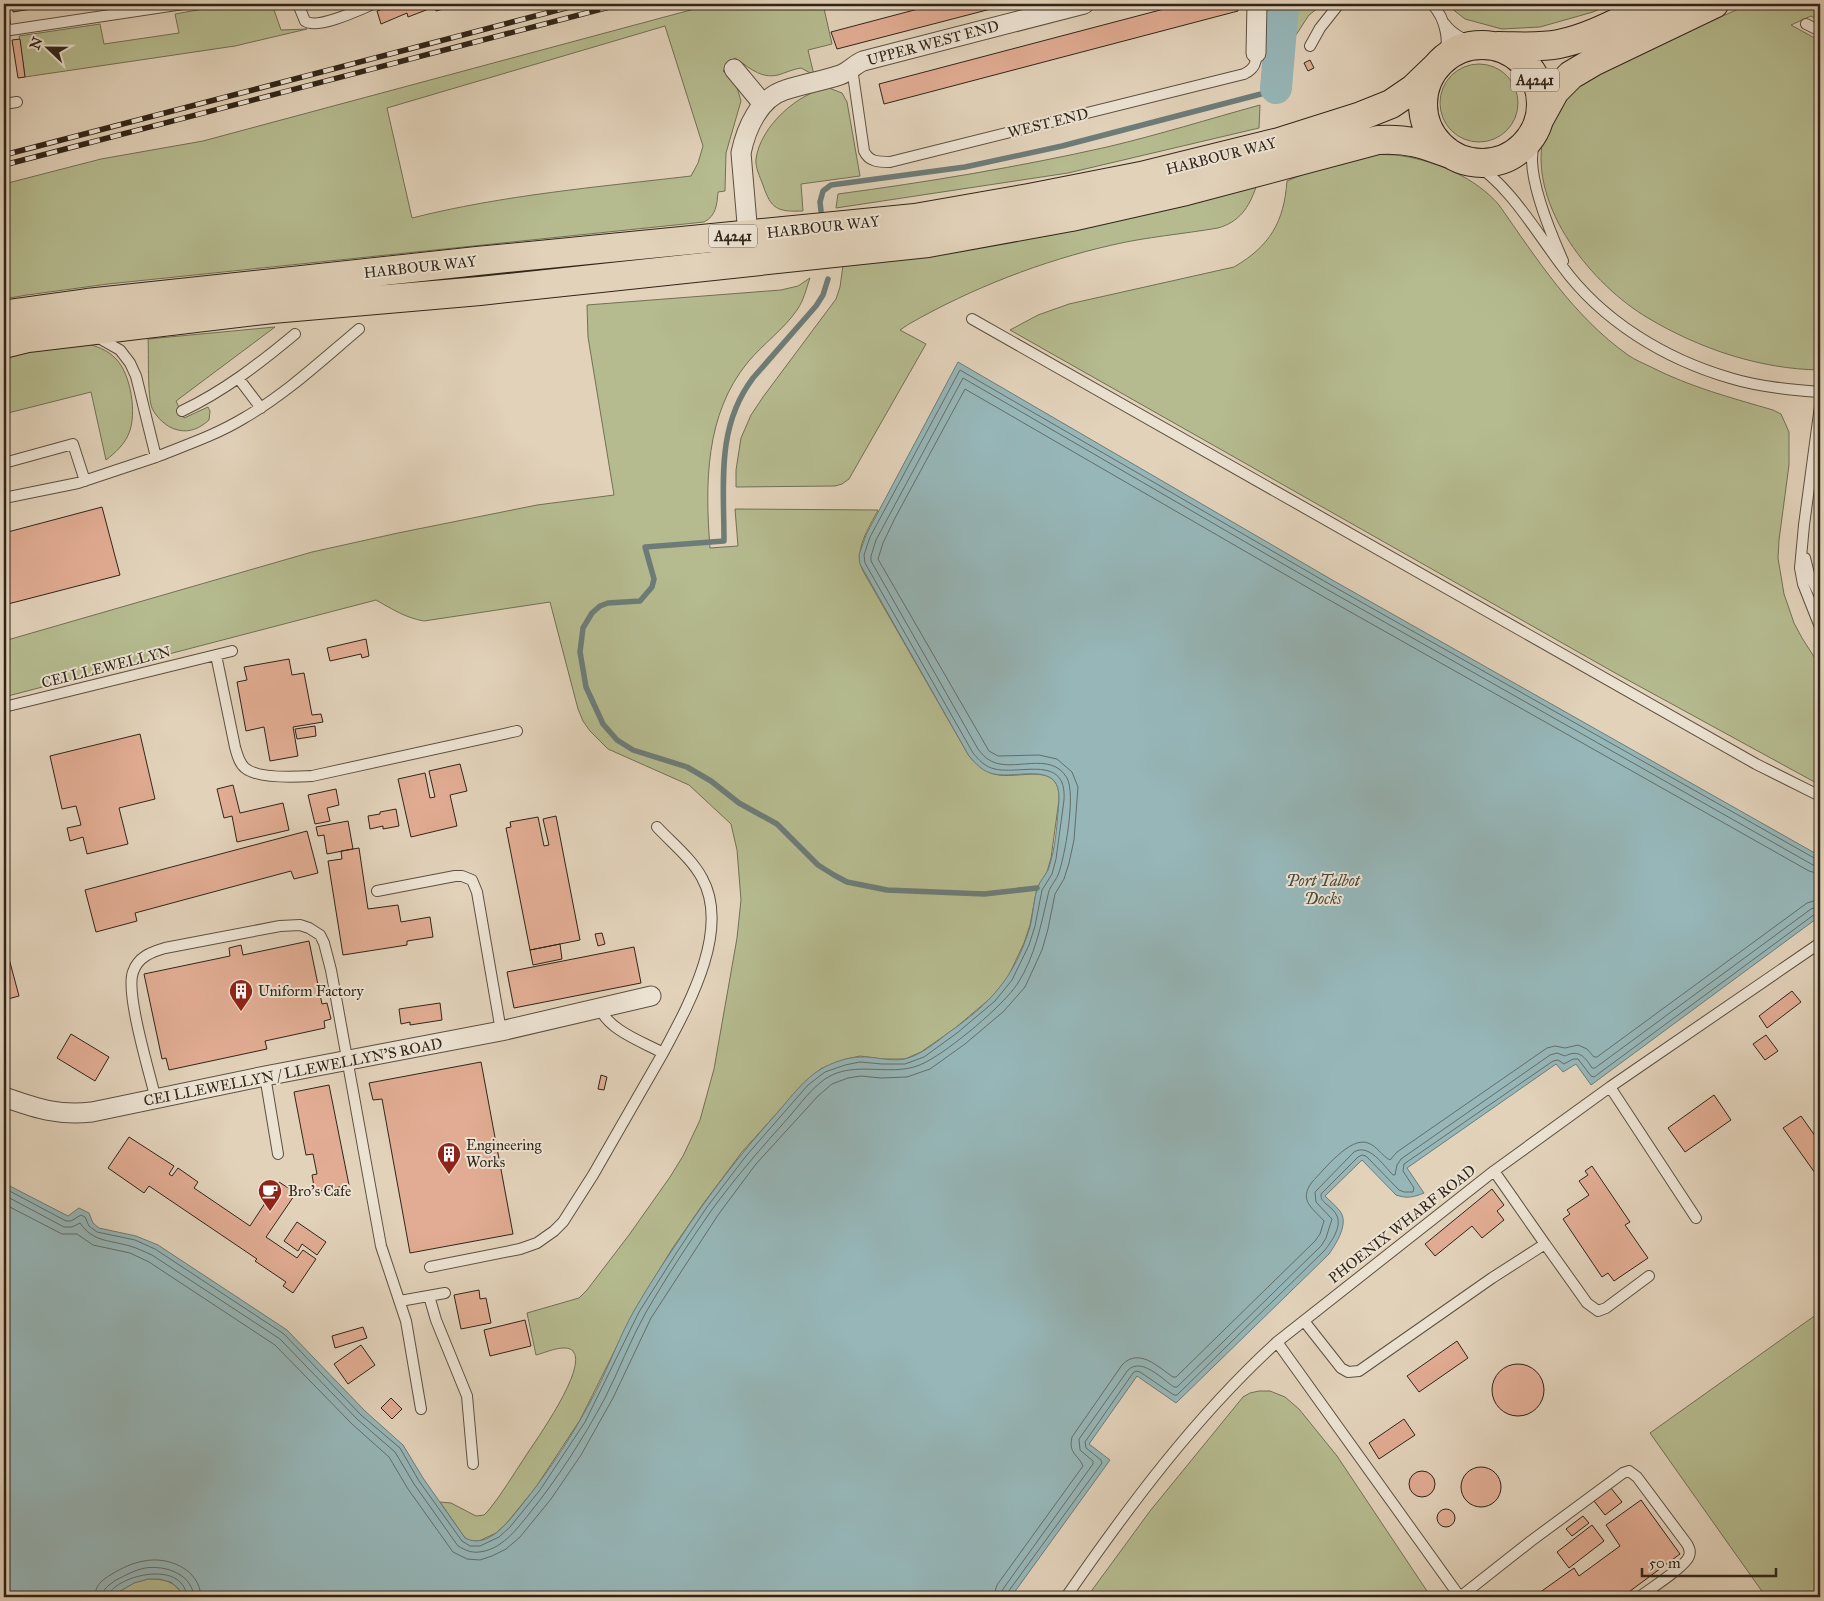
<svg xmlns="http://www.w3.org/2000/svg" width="1824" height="1601" viewBox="0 0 1824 1601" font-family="'IM FELL Great Primer',serif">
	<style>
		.green { fill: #b5bb8f; stroke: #727054; fill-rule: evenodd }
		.water { fill: #96b6b8; stroke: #6d7c78 }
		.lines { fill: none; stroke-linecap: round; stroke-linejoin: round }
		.shore { stroke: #636e68; stroke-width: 1 }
		.stream { stroke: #6d7c78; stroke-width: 5.5 }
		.river { stroke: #96b6b8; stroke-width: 32 }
		.building { fill: #e1ac93; stroke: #302518 }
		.lane-casing { stroke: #5c5040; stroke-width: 12 }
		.street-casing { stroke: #5c5040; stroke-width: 21 }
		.primary-casing { stroke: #302518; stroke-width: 30 }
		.lane { stroke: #ece2d2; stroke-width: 10 }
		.street { stroke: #ece2d2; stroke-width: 19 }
		.primary { stroke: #e2d2ba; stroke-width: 28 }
		.rail-casing { stroke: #302518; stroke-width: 5.5 }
		.rail { stroke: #ece2d2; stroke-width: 4; stroke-dasharray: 11; stroke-linecap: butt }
		.labels { text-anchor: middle; stroke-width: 4; stroke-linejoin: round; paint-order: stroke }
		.shield { fill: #ece2d2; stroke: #685e50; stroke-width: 1 }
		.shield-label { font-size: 14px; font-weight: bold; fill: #302518 }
		.street-label { font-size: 15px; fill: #302518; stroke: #ece2d2 }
		.poi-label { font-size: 15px; fill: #302518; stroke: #ece2d2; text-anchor: start }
		.water-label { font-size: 16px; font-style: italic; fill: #4a4940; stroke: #ece2d2 }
	</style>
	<rect width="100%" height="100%" fill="#e2d2ba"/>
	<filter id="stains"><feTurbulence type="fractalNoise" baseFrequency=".004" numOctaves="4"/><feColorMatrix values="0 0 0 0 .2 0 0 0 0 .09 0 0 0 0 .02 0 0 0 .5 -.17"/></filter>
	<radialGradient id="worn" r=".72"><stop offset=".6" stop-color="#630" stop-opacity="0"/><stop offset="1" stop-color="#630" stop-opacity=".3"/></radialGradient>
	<path class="green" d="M231,4h41l9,26 26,-1 -72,17 -210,31 -6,-41 81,-12 4,20 75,-11 -4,-19z
		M713,4h110l9,40 -24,6 6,25 -13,-7c-8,1 -16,5 -23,7 -18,4 -29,-8 -43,-17l-12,13 13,13 5,17 -15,52 -1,38 -7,1c-1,13 -2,24 -14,30l-596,62 -81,11 -23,4v-115l97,-25 102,-18zM665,26l38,120 -5,17 -7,13c-93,11 -188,19 -279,42l-25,-110z
		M1296,4h27l-14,11 -15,23z
		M1446,4h165l-18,8 -53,15 -38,2 -37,-10z
		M1750,4h70v17l-9,-5 -20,9 29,16v329c-60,-1 -120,-21 -172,-52 -56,-33 -119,-111 -105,-180 6,-27 38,-57 61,-70z
		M1440 103a39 39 0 1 1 78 0a39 39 0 1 1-78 0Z
		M829,88l13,5 5,9 13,74 -59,8 2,27c-26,1 -32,-2 -40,-26 -3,-8 -8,-18 -7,-26 4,-32 42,-67 73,-71z
		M1260,105l-1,23 -191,45 -232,35 2,-14c90,-12 180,-27 269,-47 51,-12 102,-28 153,-42z
		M1368,154c11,1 24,0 35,2 35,6 73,22 96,49 38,54 74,111 129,150 7,5 15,8 23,12 39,20 81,31 122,43l8,4 8,18v33l-10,75 -1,18 6,36 10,29 8,15 18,28v119l-203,-111 -607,-344 28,-15 31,-11 165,-37c36,-21 50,-45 53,-86l45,-19z
		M1256,187c-7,21 -17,35 -38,41 -35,6 -72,9 -106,17 -70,16 -140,43 -203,79l-9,6 26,14 -77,135 -7,5 -7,2 -99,1v-17l5,-32 10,-23 12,-18 73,-98 4,-12 3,-22 203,-29z
		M810,278c-4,11 -6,22 -13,32 -13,19 -34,34 -49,52 -43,52 -43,122 -38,186l28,-2 -3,-37 143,1c-9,18 -25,40 -15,61l106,185c6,7 15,15 25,18 23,7 67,-15 65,26l-8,58 -4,14 -10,16 -7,37 -6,18 -16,34 -16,20 -38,32 -33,23 -16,7h-23l-22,-3 -17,4 -21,8 -17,14 -63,70 -39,52 -31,45 -37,61 -55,110 -44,67 -30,37 -10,9 -17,8h-8l-6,-3 -25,-36 11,1 25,13 8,-1 4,-4c14,-17 25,-36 37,-54 11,-17 63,-89 48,-106 -8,-8 -28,2 -37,4l-9,-42 52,-15 8,-8 42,-55 41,-58 13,-21 17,-36 14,-51 23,-131 4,-38 -4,-50 -6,-26 -42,-39 -81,-36 -18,-18 -7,-10 -5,-12 -28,-107 -126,19c-18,-3 -32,-12 -48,-21l-372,97v-56l308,-89 86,-19 139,-28 77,-10 -26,-158 -1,-32 194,-15 17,-4z
		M275,327l-99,74 8,17 24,-11 2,4 -1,9c-9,8 -19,13 -31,10 -11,-2 -22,-13 -26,-22 -5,-12 -3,-54 -4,-69z
		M85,343c11,3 23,7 31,16 15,15 21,55 13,74 -4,11 -14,20 -23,27l-15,-68 -87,22v-61z
		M1820,1312v285h-54l-116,-164z
		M1259,1391h11l15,6 14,12 38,47 94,141h-344l63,-86 93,-114 7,-4z
		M148,1579c16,0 28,2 35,18h-73l24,-14z"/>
	<path class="water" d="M1269,4h27l-3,45 -26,-1z
		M958,362l376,219 486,275v60l-229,169 -15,-21 -13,8 -7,-8 -149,104 17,25c-10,4 -17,6 -28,2l-34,-35 -37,36c4,4 10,9 14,14 11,12 -2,32 -10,44l-153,149 -39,-27 -48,68 21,16 -99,137h-828l-4,-8 -8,-7 -12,-3h-11l-14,4 -24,14h-106v-414l64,33 11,-8 10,5 4,10 6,5 37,8 22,9 129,85 78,81 38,34 20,33 42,60c23,12 43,-16 56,-32 29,-36 54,-74 75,-115 14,-27 24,-56 39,-82 14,-24 29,-47 44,-69 30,-46 63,-88 99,-128 13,-15 26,-33 43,-43 10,-6 27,-12 39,-12 14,-1 30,5 45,2 16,-4 30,-16 43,-26 42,-29 67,-56 82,-106 3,-11 4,-31 8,-40 2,-6 7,-11 10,-17 8,-22 9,-47 11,-70 2,-40 -41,-21 -65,-26 -11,-2 -18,-10 -25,-18l-109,-192 -1,-9 7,-20z"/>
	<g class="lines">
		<path class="shore" d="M1274,4l-2,38 2,1 12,1 3,-2 2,-38
			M4,1188l62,33h5l10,-6 4,2 4,9 8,6 38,8 20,9 129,85 77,81 39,33 19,33 43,60 8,5h10l19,-9 11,-10 30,-37 45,-68 54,-110 38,-60 30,-45 39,-51 62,-71 17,-13 20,-7 15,-3 22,2h23l19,-7 33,-24 38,-32 17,-21 17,-35 6,-19 7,-36 10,-16 4,-15 8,-59c3,-46 -43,-25 -69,-31 -10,-2 -16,-9 -22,-16l-108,-190 -1,-8 6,-18 90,-167 371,215 485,274 4,1
			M4,1195l60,32h8l8,-4c13,19 29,17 50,23 7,2 15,6 22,9l128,84 77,80 38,33 19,32 44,62c7,4 13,7 21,6 22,-2 37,-22 50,-38 29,-36 54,-75 76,-116 14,-28 25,-57 40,-84 20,-35 43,-70 66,-103 24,-33 51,-64 78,-94 11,-13 22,-28 36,-38 31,-21 69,1 101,-17 25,-13 77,-56 92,-79 17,-27 23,-58 30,-88 1,-8 7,-13 10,-20 7,-18 18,-81 9,-97 -16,-28 -54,-5 -76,-17 -6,-3 -9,-7 -13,-12l-107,-188v-5l5,-16 87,-162 365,212 485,275 7,1
			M4,1204l58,30h15l16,11 37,8 19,9 126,83 77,79 37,33 19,32 45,63 14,7 13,1 12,-4 14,-7 14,-12 31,-38 30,-44 32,-57 38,-80 67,-103 38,-51 62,-68 14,-12 16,-6 13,-2 20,2 26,-1 23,-8 35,-25 39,-33 21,-24 17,-37 6,-21 7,-35 9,-15 5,-16 5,-23 4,-53 -6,-15 -15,-13 -18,-4 -41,1 -9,-5 -111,-192 5,-16 12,-25 70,-129 359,208 485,274 11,3
			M95,1597c0,-12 7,-17 17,-23 10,-6 20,-11 32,-13 24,-5 56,8 57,36
			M102,1597c1,-9 7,-12 14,-17 10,-5 19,-10 29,-12 21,-3 47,6 49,29
			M108,1597c3,-20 75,-40 79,0
			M993,1597l4,-12 86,-119c-5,-12 -15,-12 -11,-29l50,-72c17,-18 36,2 51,12h3l139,-136 5,-7 4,-13c-11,-13 -26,-20 -12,-39 12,-12 38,-46 56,-39 9,3 14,13 22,17l7,-8 150,-104 8,-2 10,2 13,-3 9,4 7,8h3l210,-154 13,-4
			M1001,1597l2,-8 90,-125v-3l-13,-11 -1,-11 49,-69c14,-13 34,9 46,17h3l144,-141 5,-8 6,-19 -16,-17 -1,-10 39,-40c15,-9 29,13 39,23h2l2,-10 4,-6 149,-104 7,-2 8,3c14,-7 20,1 27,12h3l216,-159 9,-3
			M1007,1597l1,-5 94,-129 -1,-3 -15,-12 -1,-6 48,-69 3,-2 4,1 34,23h3l148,-145c6,-8 17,-23 12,-34 -2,-5 -7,-9 -11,-12 -4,-4 -5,-5 -5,-10l37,-37 4,-2 4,1 33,34 5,2h9l1,-4 -11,-17 1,-7 149,-103 5,-1 6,4 9,-5h5l13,17 3,1 221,-163 5,-2"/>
		<path class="stream" d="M821,211l-1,-9 3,-11 8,-6 134,-18 97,-21 199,-52 15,-6
			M828,279l-5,16 -7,11 -63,72c-37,49 -29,105 -29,163l-79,6 9,32 -2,8 -12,14 -32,2 -8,3 -8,7 -9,15 -3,24 6,35 17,37 14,16 16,10 54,17 24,14 28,22 38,21 41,41 16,10 13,7 40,8 97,4 53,-6"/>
		<path class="river" d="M1276,88l7,-84"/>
	</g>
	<path class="building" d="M12,4h18l1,5 -18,3z
		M30,4h19l1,2 -19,3z
		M395,4h66l-25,7 -2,-4 -26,10 -1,-4 -26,11 -4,-13z
		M937,4h73l-173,45 -6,-17z
		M1183,4h53l2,7 -354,93 -5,-20z
		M20,39l5,38 -7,1 -6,-38z
		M1310,60l4,8 -6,3 -4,-8z
		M102,507l18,68 -116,30v-72z
		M366,639l3,17 -7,2 -1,-4 -31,7 -3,-13z
		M289,659l3,16 12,-2 8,42 9,-1 2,8 -30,5 5,29 -28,5 -6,-34 -18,4 -9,-49 10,-2 -3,-13z
		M315,726l1,10 -19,3 -2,-10z
		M140,734l15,65 -36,9 9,36 -41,10 -4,-17 -13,4 -3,-13 14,-3 -5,-19 -14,3 -12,-53z
		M460,764l7,27 -17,4 7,31 -46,11 -13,-58 27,-6 5,25 5,-1 -6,-26z
		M233,785l7,28 43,-10 6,27 -52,12 -5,-26 -8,2 -7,-29z
		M336,789l3,16 -12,3 3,13 -15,3 -7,-29z
		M396,809l3,17 -16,3v-3l-13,3 -2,-13 12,-2v-2z
		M556,816l24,124 -50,10 -24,-122 5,-1 -1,-5 28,-5 6,29 5,-1 -6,-26z
		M348,821l5,28 -26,5 -3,-19 -6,1 -2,-9z
		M307,831l11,42 -24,6 -3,-8 -156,42 2,8 -41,11 -11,-42z
		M359,848l9,61 30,-4 3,17 29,-5 3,20 -26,4v4l-64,10 -15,-94 14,-2 -1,-8z
		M602,933l3,11 -7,2 -3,-12z
		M4,940l15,56 -15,4z
		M309,941l13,63 5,-1 4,16 -7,2 1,7 -60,13 2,8 -98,21 -3,-12 -4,1 -18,-85 86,-18 -1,-8 12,-3 2,10z
		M560,944l2,15 -29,6 -3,-15z
		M634,947l7,36 -127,25 -7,-36z
		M1792,991l9,11 -34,26 -8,-12z
		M440,1003l2,17 -32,5v-3l-9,2 -2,-15z
		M71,1034l38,23 -14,24 -38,-23z
		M1766,1035l12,16 -13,9 -12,-16z
		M481,1062l32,172 -103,19 -28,-154 -9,1 -4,-17z
		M601,1075l6,2 -3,13 -6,-1z
		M329,1085l20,100 -34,7 -3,-17 5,-1 -4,-20 -7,1 -12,-63z
		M1714,1095l17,25 -46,32 -17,-24z
		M1801,1116l19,27v37l-37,-52z
		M129,1137l45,29 -5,8 3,2 6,-8 20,14 -4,6 56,38 29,-44 17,11 -30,44 31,21 6,-8 13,9 -23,34 -10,-7 3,-4 -31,-21 2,-2 -108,-73 -5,7 -36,-25z
		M1592,1166l38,56 -5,3 23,33 -34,23 -6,-8 -6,4 -39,-58 7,-5 -3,-4 22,-15 -10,-14 9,-6 -3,-4z
		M1492,1189l12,16 -7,6 7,9 -22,18 -10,-12 -37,30 -10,-12z
		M297,1222l29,20 -9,13 -15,-11 -4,7 -14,-10z
		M479,1290l1,9 6,-1 5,25 -30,6 -7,-34z
		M525,1320l6,26 -41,10 -6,-26z
		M363,1327l4,11 -32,10 -3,-12z
		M1457,1341l11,17 -49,34 -12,-16z
		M361,1345l14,20 -27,19 -14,-20z
		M1492 1390a26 26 0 1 1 52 0a26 26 0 1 1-52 0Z
		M391,1398l11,11 -10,10 -11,-11z
		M1404,1419l11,16 -36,24 -10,-16z
		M1461 1487a20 20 0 1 1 40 0a20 20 0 1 1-40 0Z
		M1409 1484a13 13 0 1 1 26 0a13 13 0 1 1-26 0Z
		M1611,1488l11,14 -17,13 -11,-14z
		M1641,1500l39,54 -58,43h-79l-4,-4 35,-25 5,8 41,-30 -14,-21z
		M1437 1518a9 9 0 1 1 18 0a9 9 0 1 1-18 0Z
		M1583,1516l6,7 -17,13 -6,-7z
		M1592,1525l12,16 -35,27 -12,-16z"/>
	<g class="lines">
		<g class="lane-casing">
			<path id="lane" d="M298,4l7,17c12,9 54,-11 68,-17
				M1432,4c14,15 20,41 9,59
				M4,16l2,15
				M1444,23c11,15 26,19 42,23
				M1806,24l14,7
				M4,31l179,-27
				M1310,46l10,-18 19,-24
				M852,68l12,83c5,11 15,11 26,11l354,-88c10,-5 13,-11 12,-21
				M4,104l13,-2
				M1538,122c-3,13 -6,26 -6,39 1,29 19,73 31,100
				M1473,163c35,20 64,70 89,103 40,55 103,93 168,112 29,9 60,12 90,14
				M972,319l784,445 64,32
				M239,379l22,29
				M1820,406l-16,119 -4,43 3,16 17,43
				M182,411c42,-20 77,-47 113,-77
				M156,457c30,-12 60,-22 88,-39 42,-24 78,-58 115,-89
				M4,463l69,-19 12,37
				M4,498l74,-15 78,-26 -20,-81 -6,-13 -10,-13 -23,-13
				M1805,558l4,16 11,22
				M216,655l19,92c2,7 4,16 10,21 13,11 51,9 67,8l205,-45
				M4,707l228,-56
				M657,827c15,16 35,32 45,51 29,52 -14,128 -39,175
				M377,891l78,-15h7l10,4 5,12 24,139
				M265,1076l13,78
				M1610,1087l86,131
				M156,1100c-6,-26 -31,-107 -23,-128 5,-15 18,-20 32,-24l115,-22 20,-1 9,3 11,7 4,8 7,27 50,276 25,75 15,88
				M1545,1244l42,59 11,8 8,-3 43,-32
				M430,1267l90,-18 17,-6 17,-12 9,-9 30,-47 70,-122c-20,-11 -55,-23 -63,-45
				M429,1296l7,24 31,76 6,68
				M400,1301l45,-8
				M1304,1321l37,47 7,4 11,-1 133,-93 53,-34 -51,-73
				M1277,1342l183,255
				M1066,1597c63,-91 129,-180 211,-255l217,-171 116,-84 210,-144
				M1460,1597l71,-56 92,-68 6,-2 8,6 50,67c2,4 4,7 2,12 -3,10 -40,34 -50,41"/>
		</g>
		<g class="street-casing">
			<path id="street" d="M1256,53l1,-49
				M734,69l29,35
				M748,235l-7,-82c5,-24 18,-55 44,-63 18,-6 37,-9 55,-15 9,-3 15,-11 23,-14l221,-57
				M4,1097c32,11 53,19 88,15l173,-36 236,-45 150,-35"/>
		</g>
		<g class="primary-casing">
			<path id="primary" d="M1423 104a59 59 0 1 1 118 0a59 59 0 1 1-118 0Z
				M1498,46c20,0 41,2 61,-2 34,-7 66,-26 97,-40
				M1539,120l16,-29 16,-16 22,-13 121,-58
				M4,316l11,-3 72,-10 390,-42 438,-43 114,-20 112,-22 138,-34 82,-26 30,-12 22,-15 25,-24
				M4,344l24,-6 244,-29 208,-18 448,-48 143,-26 115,-26 192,-51c29,-2 46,4 72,14"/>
		</g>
		<use href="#lane" class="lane"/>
		<use href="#street" class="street"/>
		<use href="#primary" class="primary"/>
		<g class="rail-casing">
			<path id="rail" d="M4,155l577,-151
				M4,165l617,-161"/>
		</g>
		<use href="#rail" class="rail"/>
	</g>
	<defs>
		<g id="building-pin" transform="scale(1.25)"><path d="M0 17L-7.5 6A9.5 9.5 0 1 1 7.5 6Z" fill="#8f2418" stroke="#ece2d2"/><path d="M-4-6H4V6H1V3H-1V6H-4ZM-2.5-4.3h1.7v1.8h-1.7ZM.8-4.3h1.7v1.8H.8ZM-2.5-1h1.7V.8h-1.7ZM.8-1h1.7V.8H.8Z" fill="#fff"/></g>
		<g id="cafe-pin" transform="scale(1.25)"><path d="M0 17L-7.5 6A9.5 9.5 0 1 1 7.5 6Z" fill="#8f2418" stroke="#ece2d2"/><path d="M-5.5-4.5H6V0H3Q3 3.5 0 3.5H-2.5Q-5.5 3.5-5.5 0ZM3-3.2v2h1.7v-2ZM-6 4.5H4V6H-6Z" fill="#fff"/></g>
	</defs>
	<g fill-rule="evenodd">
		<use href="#building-pin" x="241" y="991"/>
		<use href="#building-pin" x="449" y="1154"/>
		<use href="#cafe-pin" x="270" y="1191"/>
	</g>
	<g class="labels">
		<g class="shield">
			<rect x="1511" y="68.5" width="48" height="23" rx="4"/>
			<rect x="709" y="224.5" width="48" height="23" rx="4"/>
		</g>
		<g class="shield-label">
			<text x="1535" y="85">A4241</text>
			<text x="733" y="241">A4241</text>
		</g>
		<g class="street-label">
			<text transform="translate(933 43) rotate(-15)" y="5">UPPER WEST END</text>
			<text transform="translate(1048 123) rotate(-14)" y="5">WEST END</text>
			<text transform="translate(1221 156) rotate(-14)" y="5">HARBOUR WAY</text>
			<text transform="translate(823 227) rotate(-6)" y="5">HARBOUR WAY</text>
			<text transform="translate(420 267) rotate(-6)" y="5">HARBOUR WAY</text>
			<text transform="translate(106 667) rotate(-14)" y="5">CEI LLEWELLYN</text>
			<text transform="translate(293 1072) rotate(-11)" y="5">CEI LLEWELLYN / LLEWELLYN'S ROAD</text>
			<text transform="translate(1402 1224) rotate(-38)" y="5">PHOENIX WHARF ROAD</text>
		</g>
		<g class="poi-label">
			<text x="258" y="996">Uniform Factory</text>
			<text x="466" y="1150">Engineering<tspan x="466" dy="17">Works</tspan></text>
			<text x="288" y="1196">Bro's Cafe</text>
		</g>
		<g class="water-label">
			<text x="1323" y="886">Port Talbot<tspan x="1323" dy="18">Docks</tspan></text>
		</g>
	</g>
	<rect width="1824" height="1601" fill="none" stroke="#e2d2ba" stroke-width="20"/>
	<rect x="5" y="5" width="1814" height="1591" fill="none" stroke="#302518" stroke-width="2.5"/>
	<rect x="10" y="10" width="1804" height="1581" fill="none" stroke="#302518"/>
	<g transform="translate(48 48) rotate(292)" stroke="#ece2d2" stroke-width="4" paint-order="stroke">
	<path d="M0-4L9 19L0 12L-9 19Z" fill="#302518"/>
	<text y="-8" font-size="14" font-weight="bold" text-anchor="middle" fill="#302518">N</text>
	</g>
	<path d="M1642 1568v8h134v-8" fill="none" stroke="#302518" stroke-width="2.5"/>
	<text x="1649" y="1568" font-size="15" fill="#302518" stroke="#ece2d2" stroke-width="4" paint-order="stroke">50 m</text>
	<rect width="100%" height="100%" filter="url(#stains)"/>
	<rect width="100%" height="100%" fill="url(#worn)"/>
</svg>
